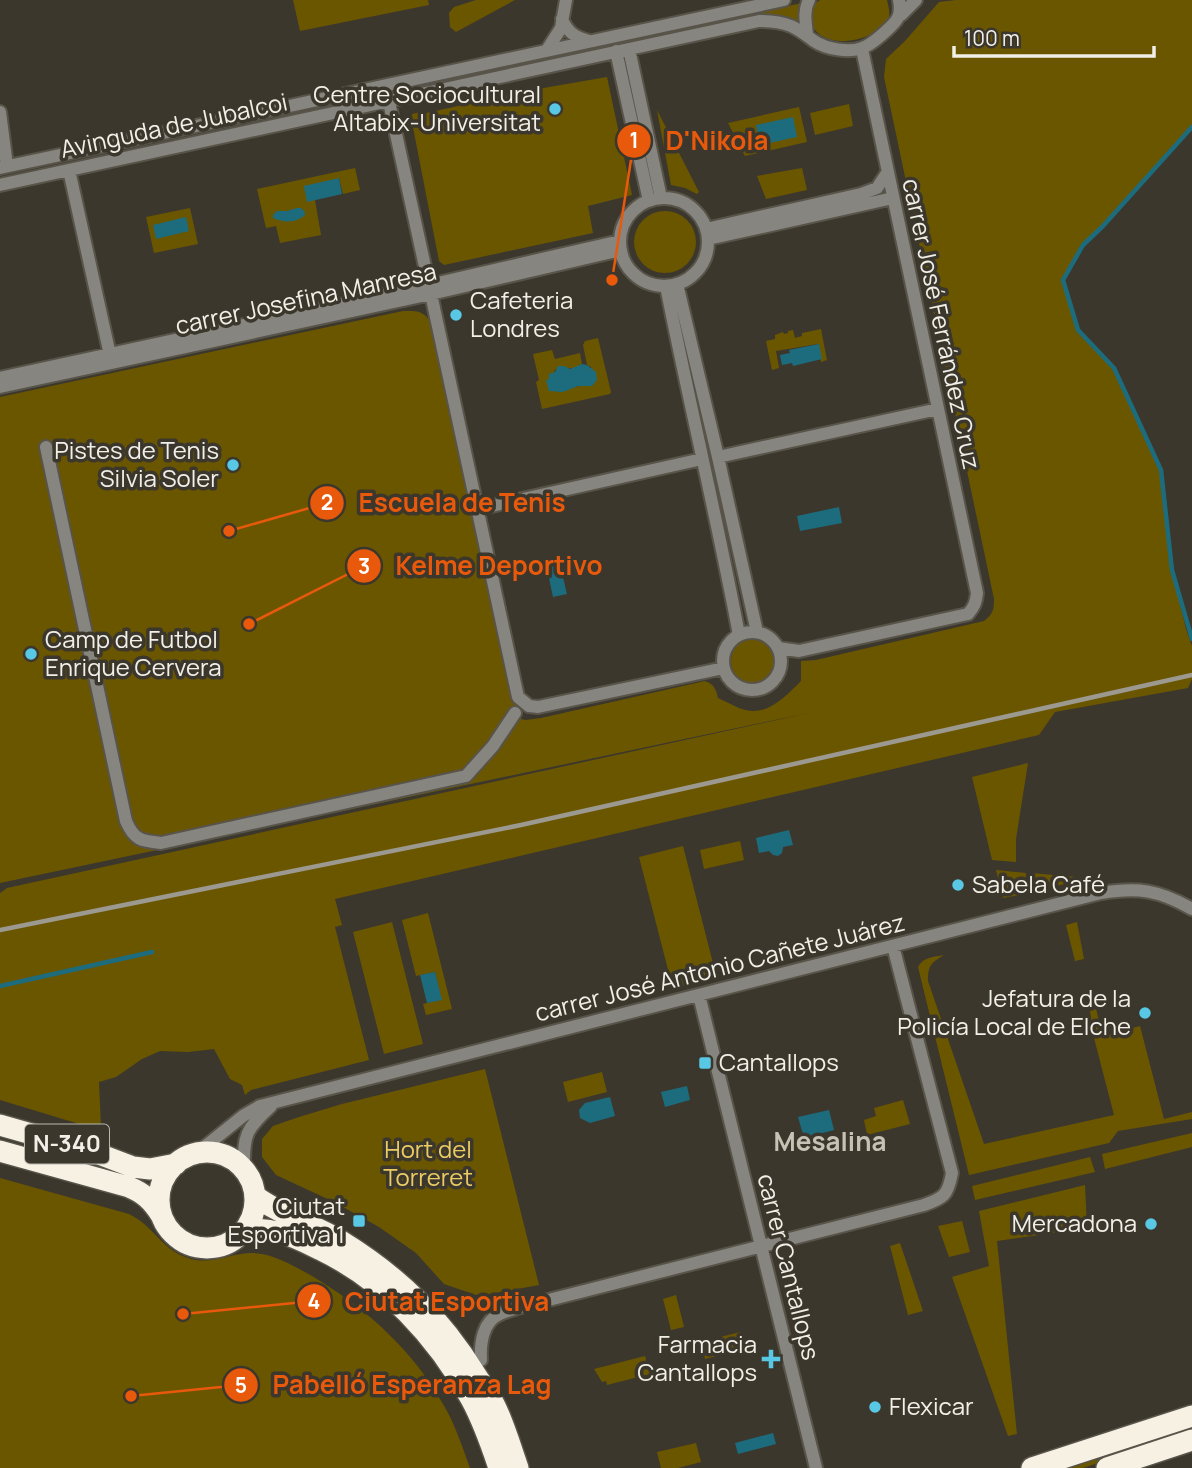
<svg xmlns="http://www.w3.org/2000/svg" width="1192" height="1468" viewBox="0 0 1192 1468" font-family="Manrope,sans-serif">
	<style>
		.green { fill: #6b5600 }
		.water { fill: #1d6c7e }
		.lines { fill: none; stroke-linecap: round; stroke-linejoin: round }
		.stream { stroke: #1d6c7e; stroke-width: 4.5 }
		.street-casing { stroke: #58544a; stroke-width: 16 }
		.highway-casing { stroke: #58544a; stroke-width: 24 }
		.street { stroke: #87857f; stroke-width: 12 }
		.highway { stroke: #f6f1e3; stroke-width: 21 }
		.rail { stroke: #9c9990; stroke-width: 4.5 }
		.poi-dot { fill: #59c8e5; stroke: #3b372c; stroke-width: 2.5 }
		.labels { text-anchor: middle; stroke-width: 7; stroke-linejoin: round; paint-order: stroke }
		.shield { fill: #3b372c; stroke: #bab8b0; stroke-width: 2 }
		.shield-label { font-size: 23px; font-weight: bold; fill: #f1efe8 }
		.poi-label { font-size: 24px; fill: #f1efe8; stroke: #3b372c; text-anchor: end }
		.street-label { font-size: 24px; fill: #f1efe8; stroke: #3b372c }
		.park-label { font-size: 24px; fill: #ebcc64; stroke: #3b372c }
		.neighbourhood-label { font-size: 26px; font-weight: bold; fill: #c6c2b4; stroke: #3b372c }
		.leader { fill: none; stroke: #e8590c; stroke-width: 2.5 }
		.callout-dot { fill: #e8590c; stroke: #3b372c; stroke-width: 2.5 }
		.mark-label { font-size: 21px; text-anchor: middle; font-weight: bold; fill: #fff }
		.callout-label { font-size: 26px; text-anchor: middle; font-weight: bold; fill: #e8590c; stroke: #3b372c; stroke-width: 7; stroke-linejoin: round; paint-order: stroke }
	</style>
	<rect width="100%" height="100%" fill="#3b372c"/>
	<path class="green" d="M293,0h135l1,5 -129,26z
		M476,0h39l-59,32 -6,-5 -1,-14 5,-6z
		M820,0h67c1,5 3,11 2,16 -8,27 -74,38 -78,3 -1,-9 2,-15 9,-19z
		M956,0h236v127l-89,99 -20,19 -20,35 15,50 36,38 47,102 11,100 14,59 6,17v33l-4,9 -133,24 -16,23 -704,164 7,26 -7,2 34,133 -118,30 -6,5 -3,-10 -12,-6 -16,-30 -26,3 -28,-1 -18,8 -26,18 -17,5 2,45 -2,3 -99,-30v-207l7,-5 806,-176 -813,171v-486l403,-86c15,0 20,-1 29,13l90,384 -6,10 10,2 15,-2 164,-37c9,3 11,8 13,17 7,3 14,7 21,10 26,11 45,-10 62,-27v-20l15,-1 168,-39c9,-7 10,-11 10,-22l-110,-522 2,-18 19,-18 34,-39z
		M802,3l-2,22 -8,-4 -133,15 2,-2z
		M607,77l25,118 -44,11 5,27 -149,32 -5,-4 -28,-144 1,-3 13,-3 1,2 106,-23z
		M849,104l4,22 -38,9 -5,-22z
		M799,107l8,35 -62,14 -17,-33z
		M657,110l42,82 -2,2 -12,-6 -14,-3z
		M355,168l5,22 -17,4 -4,-16 -24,22 6,35 -41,8 -4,-17 -10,2 -9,-39z
		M802,168l5,22 -41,9 -9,-23z
		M190,208l8,36 -44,9 -8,-36z
		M634 242a31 31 0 1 1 62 0a31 31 0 1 1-62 0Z
		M821,329l6,31 -6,2 -3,-18 -42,7 3,17 -7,2 -6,-29 9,-2v-4l8,-3 1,2 4,-1v-2l5,-1 2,8 7,-2v-3z
		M598,338l13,54 -1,2 -68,15 -6,-27 3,-2 -6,-26 19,-4 3,9 25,-6 2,11 -7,4 -19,1 -6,10 -2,9c11,6 14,3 24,0 7,-3 14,-2 20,-2l-1,-19 -4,-2 -4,-20 2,-4z
		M731 661a23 23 0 1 1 46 0a23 23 0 1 1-46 0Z
		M1028,763l-12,76v23l-24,-2 -20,-83z
		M740,841l4,19 -40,9 -4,-19z
		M683,846l33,129 -43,14 -34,-132z
		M996,870l30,3 -1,21 -22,4z
		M1031,873l57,5 -59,15z
		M428,913l24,96 -26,6 -3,-11 18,-5 -6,-27 -19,4 -14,-56z
		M392,922l31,122 -39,10 -31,-122z
		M1077,922l7,37 -9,2 -9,-36z
		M944,955c-13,8 -16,10 -16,26l56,163 130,-29 -20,-77 -4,-27 6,-2 7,27 37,-10 24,93 28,-7v7l-74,12 -9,12 -140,32 -51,-208c5,-10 16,-10 26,-12z
		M485,1069l54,216 -60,11 -35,-12 -28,-31 -37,-26 -45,-25 -58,-27 -14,-18v-18l11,-13 26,-9 43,-13z
		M602,1072l5,20 -39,10 -5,-20z
		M903,1100l7,24 -43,11 -3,-15 12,-4 -2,-8z
		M1192,1133v14l-87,22 -3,-15z
		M1090,1157l5,15 -120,28 -3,-14z
		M0,1178l129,36c25,12 33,36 59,44 26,9 48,-9 74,-4 17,3 42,17 58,27 50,31 94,71 123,123 12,20 19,42 27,64h-470z
		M1085,1185l2,43 -90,13 20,193 -9,2 -56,-159 37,-11 -10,-55z
		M962,1221l8,31 -21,5 -11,-31z
		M900,1243l23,68 -15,4 -18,-69z
		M676,1295l8,32 -13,3 -8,-31z
		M740,1332l4,17 -39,10 -4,-17z
		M645,1356l5,18 -43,11 -1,-4 -4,1 -8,-13z
		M1192,1423v9l-109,36h-28z
		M696,1443l5,19 -23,6h-17l-4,-16z"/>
	<path class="water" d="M793,117l4,20 -37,8 -4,-20z
		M339,178l3,16 -35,8 -3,-16z
		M297,208h4l4,4v3c-9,8 -21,8 -32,3v-3l4,-4h10z
		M186,217l3,14 -33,8 -3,-14z
		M819,344l3,15 -29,7 -1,-3 -10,2 -2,-10 10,-2 -1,-3z
		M582,364l5,1 9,7 1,8 -5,6h-14l-15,6 -14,-1 -3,-11 3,-1v-5l6,-2 3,-6h6l6,3z
		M839,507l3,16 -42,8 -3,-15z
		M559,561l8,33 -14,3 -7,-33z
		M789,830l4,15 -10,2 -1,6 -4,3 -5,-1 -4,-4 -10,2 -3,-15z
		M435,972l7,28 -15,3 -7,-28z
		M687,1086l3,14 -25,7 -4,-15z
		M610,1097l5,19 -25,7 -10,-5 -1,-8 6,-7z
		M829,1110l5,20 -30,8 -6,-21z
		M773,1433l3,11 -38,10 -3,-11z"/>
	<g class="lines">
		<path class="stream" d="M1192,127l-89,99 -20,19 -20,35 15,50 36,38 47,102 11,100 20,69
			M0,986l152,-34"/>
		<g class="street-casing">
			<path id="street" d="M901,15l15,-15
				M562,19c6,14 13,18 27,22
				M807,35c-1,-12 -4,-24 2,-35
				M629,49l32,149
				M547,50l14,-22 5,-28
				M616,51l33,150
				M389,102l40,183
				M0,112l7,54
				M0,168l784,-168
				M69,170l41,185
				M0,185l759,-164c11,0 22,1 32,5 9,4 16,10 23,15 12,8 35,12 48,7 9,-3 16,-10 23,-16 12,-11 17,-15 14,-32
				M620 242a44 44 0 1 1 88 0a44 44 0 1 1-88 0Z
				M706,229l155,-35 16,-6 10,-15
				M708,239l185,-41
				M677,284l41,173 39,175
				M666,286c23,116 51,232 73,349
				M431,294l87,403 11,9 9,1 186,-39
				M0,378l429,-93 191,-44
				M0,387l431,-93 190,-44
				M46,447l80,374c8,19 15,20 35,22l305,-67 27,-30 22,-33
				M718,457l220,-48
				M478,509l224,-50
				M723 661a29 29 0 1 1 58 0a29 29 0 1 1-58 0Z
				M778,648l21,3 169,-37c6,-7 8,-11 9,-21l-115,-544
				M699,995l117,473
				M197,1153l46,-37 17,-10 841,-213c37,-6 58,-3 91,16
				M244,1169c-1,-34 2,-40 27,-63
				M481,1360c-1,-17 2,-39 19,-46 6,-3 12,-4 17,-6l407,-103c20,-7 24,-10 28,-32l-59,-227"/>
		</g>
		<g class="highway-casing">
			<path id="highway" d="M0,1125l91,26 42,16 17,2 26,-5
				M0,1151l129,36c15,6 23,14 32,28
				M159 1200a48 48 0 1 1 96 0a48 48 0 1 1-96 0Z
				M255,1196c27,20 58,28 86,45 57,35 100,77 135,134 7,11 15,22 20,33 9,19 15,40 22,60
				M245,1230c31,-3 49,7 76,20 64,31 116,87 150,149 12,22 20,45 28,69
				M1032,1468l160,-52
				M1107,1468l85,-28"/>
		</g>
		<use href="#street" class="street"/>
		<use href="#highway" class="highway"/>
		<path class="rail" d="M0,930l521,-105 671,-150"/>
	</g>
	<g class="poi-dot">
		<circle cx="555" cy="109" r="7"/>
		<circle cx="456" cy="315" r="7"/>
		<circle cx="233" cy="465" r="7"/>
		<circle cx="31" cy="654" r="7"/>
		<circle cx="958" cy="885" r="7"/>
		<circle cx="1145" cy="1013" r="7"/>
		<rect x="698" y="1056" width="14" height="14" rx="3.5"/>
		<rect x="352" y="1214" width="14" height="14" rx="3.5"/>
		<circle cx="1151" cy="1224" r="7"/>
		<path d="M767.5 1348.5h7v7h7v7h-7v7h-7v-7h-7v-7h7z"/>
		<circle cx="875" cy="1407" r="7"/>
	</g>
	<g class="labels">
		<rect class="shield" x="25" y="1124.5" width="84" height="39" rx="5"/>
		<g class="shield-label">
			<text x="67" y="1152">N-340</text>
		</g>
		<g class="poi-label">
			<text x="541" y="103">Centre Sociocultural<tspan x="541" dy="28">Altabix-Universitat</tspan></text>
			<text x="470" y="309" text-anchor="start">Cafeteria<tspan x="470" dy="28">Londres</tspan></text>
			<text x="219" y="459">Pistes de Tenis<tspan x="219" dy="28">Silvia Soler</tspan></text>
			<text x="45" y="648" text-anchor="start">Camp de Futbol<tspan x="45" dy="28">Enrique Cervera</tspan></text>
			<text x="972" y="893" text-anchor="start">Sabela Café</text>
			<text x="1131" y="1007">Jefatura de la<tspan x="1131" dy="28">Policía Local de Elche</tspan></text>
			<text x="719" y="1071" text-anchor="start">Cantallops</text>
			<text x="345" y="1215">Ciutat<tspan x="345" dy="28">Esportiva 1</tspan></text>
			<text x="1137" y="1232">Mercadona</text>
			<text x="757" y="1353">Farmacia<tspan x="757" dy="28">Cantallops</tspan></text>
			<text x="889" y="1415" text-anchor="start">Flexicar</text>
		</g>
		<g class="street-label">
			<text transform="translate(174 126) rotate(-12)" y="8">Avinguda de Jubalcoi</text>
			<text transform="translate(306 299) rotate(-12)" y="8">carrer Josefina Manresa</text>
			<text transform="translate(941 324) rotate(78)" y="8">carrer José Ferrández Cruz</text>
			<text transform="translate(720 968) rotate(-14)" y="8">carrer José Antonio Cañete Juárez</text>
			<text transform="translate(788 1267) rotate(76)" y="8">carrer Cantallops</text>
		</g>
		<g class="park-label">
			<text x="428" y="1158">Hort del<tspan x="428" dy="28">Torreret</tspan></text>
		</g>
		<g class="neighbourhood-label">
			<text x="830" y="1151">Mesalina</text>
		</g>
	</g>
	<path class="leader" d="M612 280L634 141M229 531L327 503M249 624L364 566M183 1314L314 1301M131 1396L241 1385"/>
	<g class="callout-dot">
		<circle cx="612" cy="280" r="7"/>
		<circle cx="229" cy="531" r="7"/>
		<circle cx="249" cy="624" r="7"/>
		<circle cx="183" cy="1314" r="7"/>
		<circle cx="131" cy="1396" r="7"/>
		<circle cx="634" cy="141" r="18"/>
		<circle cx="327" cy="503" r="18"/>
		<circle cx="364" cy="566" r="18"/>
		<circle cx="314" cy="1301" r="18"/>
		<circle cx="241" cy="1385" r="18"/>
	</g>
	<g class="mark-label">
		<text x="634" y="148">1</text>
		<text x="327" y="510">2</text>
		<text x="364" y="574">3</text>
		<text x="314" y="1309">4</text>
		<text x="241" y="1393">5</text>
	</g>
	<g class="callout-label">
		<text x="717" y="150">D'Nikola</text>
		<text x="462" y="512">Escuela de Tenis</text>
		<text x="499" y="575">Kelme Deportivo</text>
		<text x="447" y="1311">Ciutat Esportiva</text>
		<text x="412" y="1394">Pabelló Esperanza Lag</text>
	</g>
	<path d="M954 46v10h200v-10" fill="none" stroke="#f1efe8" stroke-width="3.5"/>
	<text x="964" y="46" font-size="21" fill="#f1efe8" stroke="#3b372c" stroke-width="5" paint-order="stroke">100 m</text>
</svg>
